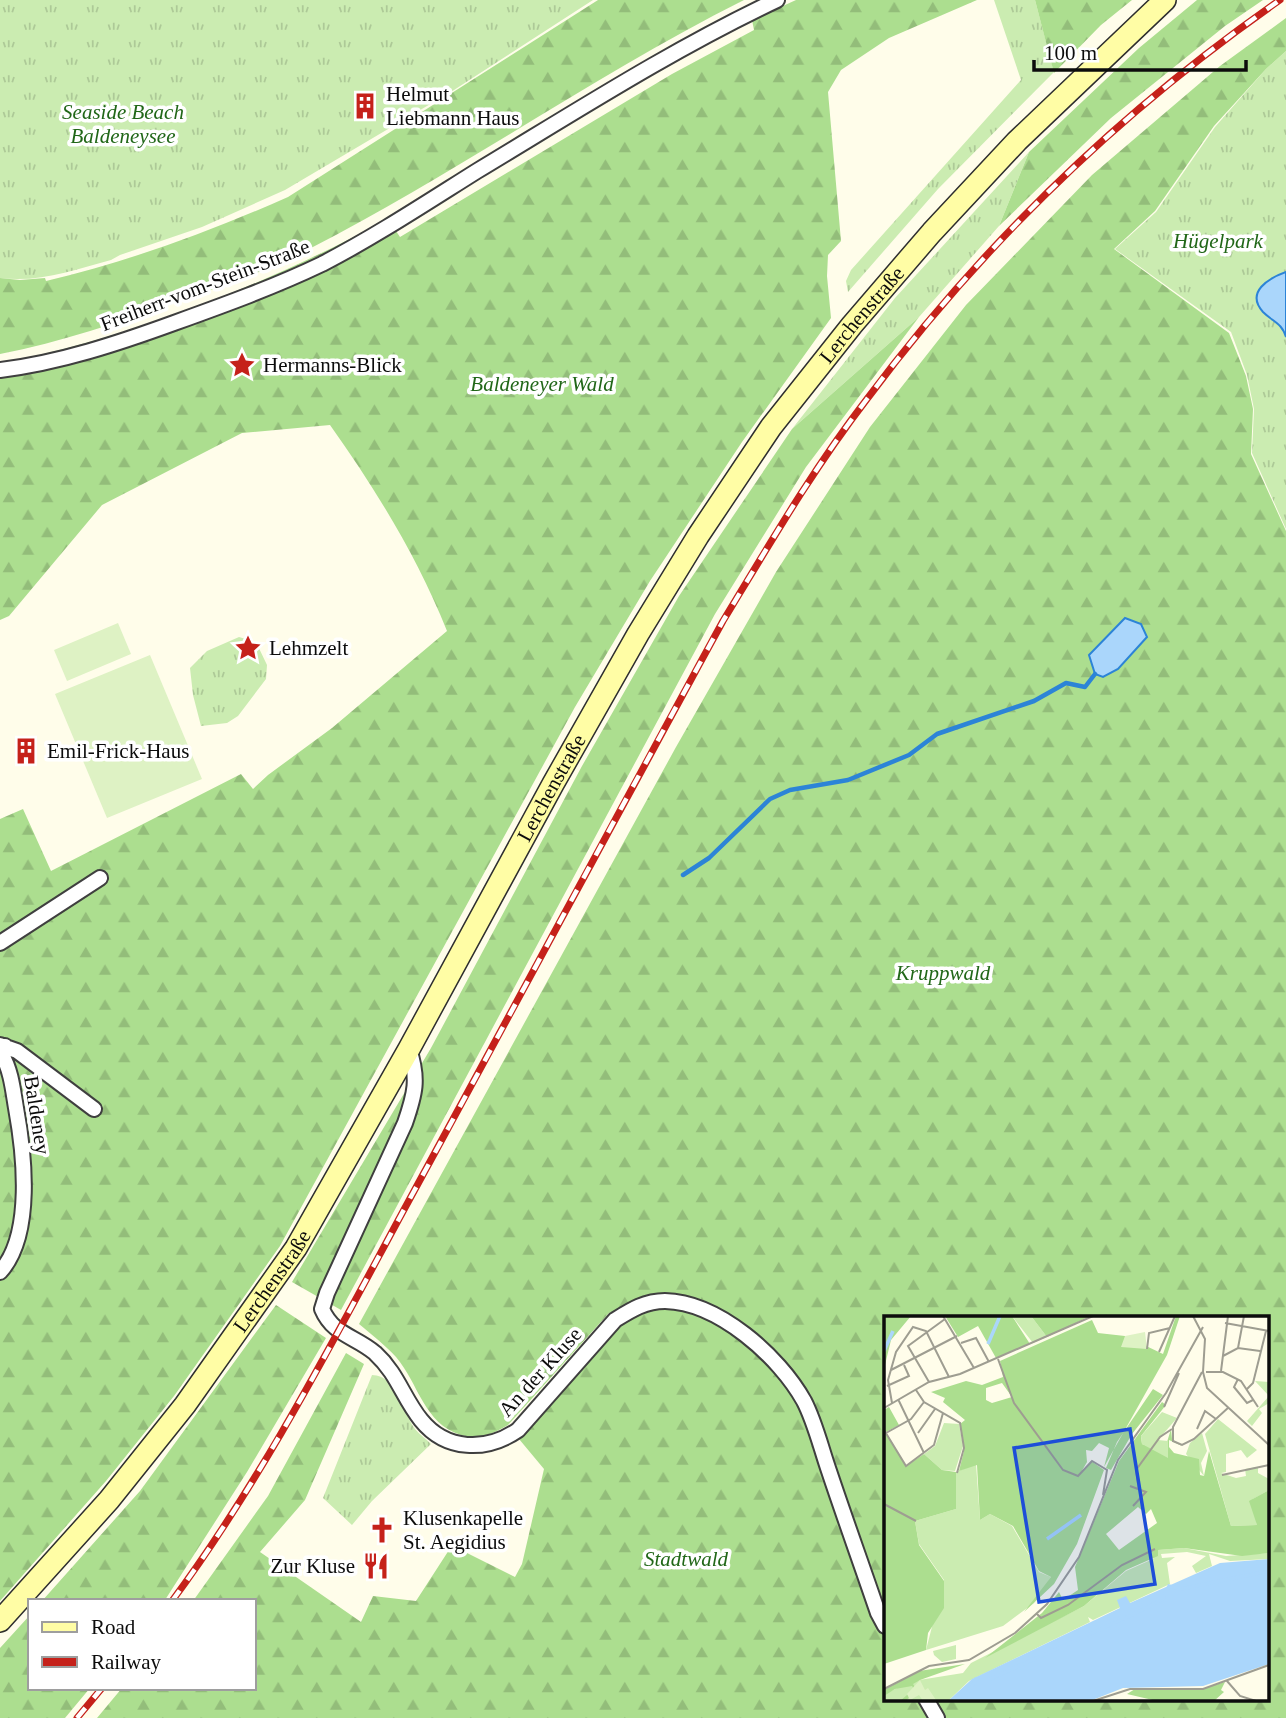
<svg xmlns="http://www.w3.org/2000/svg" width="1286" height="1718" viewBox="0 0 1286 1718" font-family="Georgia,serif">
	<style>
		.grass { fill: url(#grass-tufts) }
		.forest { fill: url(#forest-firs) }
		.pitch { fill: #def2c4 }
		.water { fill: #aad6fb; stroke: #2c84d7; stroke-width: 2 }
		.lines { fill: none; stroke-linecap: round; stroke-linejoin: round }
		.stream { stroke: #2c84d7; stroke-width: 4.5 }
		.minor-casing { stroke: #3f3f3f; stroke-width: 18 }
		.secondary-casing { stroke: #2e2e2e; stroke-width: 24 }
		.minor { stroke: #fff; stroke-width: 14 }
		.secondary { stroke: #fffda5; stroke-width: 21 }
		.rail-casing { stroke: #c5211a; stroke-width: 7 }
		.rail { stroke: #fff; stroke-width: 4.5; stroke-dasharray: 13; stroke-linecap: butt }
		.labels { text-anchor: middle; stroke-width: 7; stroke-linejoin: round; paint-order: stroke }
		.poi-label { font-size: 21px; fill: #0c0c0c; stroke: #fff; text-anchor: start }
		.park-label { font-size: 21px; font-style: italic; fill: #216718; stroke: #fff }
		.street-label { font-size: 21px; fill: #0c0c0c; stroke: #fff }
		.inset-river { fill: none; stroke: #aad6fb; stroke-width: 3.5 }
		.inset-road { fill: none; stroke: #9e9d91; stroke-width: 2 }
		.view { fill: #1d4ed8; fill-opacity: 0.15; stroke: #1d4ed8; stroke-width: 3.5 }
		.inset-edge { fill: none; stroke: #0c0c0c; stroke-width: 3.5 }
	</style>
	<defs>
		<pattern id="grass-tufts" width="24" height="20" patternUnits="userSpaceOnUse" patternTransform="scale(1.75)"><rect width="24" height="20" fill="#cbecb1"/><path d="M3 7l-1-3M5 7V3M7 7l1-3M15 17l-1-3M17 17v-4M19 17l1-3" fill="none" stroke="#adc997"/></pattern>
		<pattern id="forest-firs" width="22" height="20" patternUnits="userSpaceOnUse" patternTransform="scale(1.75)"><rect width="22" height="20" fill="#acde8f"/><path d="M5 1l3.5 6h-7zM16 11l3.5 6h-7z" fill="#93bd7a"/></pattern>
	</defs>
	<rect width="100%" height="100%" fill="#fffdea"/>
	<path class="grass" d="M0,0h593l-139,90 -169,100 -83,37 -82,28 -9,5c-37,10 -72,23 -111,18z
		M994,0h41l19,72 -116,117 -90,103 -2,-11 5,-11 170,-190z
		M1286,51v478l-34,-76 2,-44 -7,-34 -16,-43 -116,-83 41,-37 59,-85 51,-58z
		M1029,152l-30,74 -80,91 -127,112 103,-131z
		M239,637l17,5 11,23 -1,14 -28,37 -11,7 -26,3 -8,-31 -3,-27 17,-17z
		M372,1375c26,1 30,36 43,54 4,5 11,10 16,15l-59,57 -20,24 -29,-27z"/>
	<path class="forest" d="M598,0h146c-149,75 -285,172 -433,248 -42,22 -88,38 -133,54 -58,20 -117,40 -178,52v-76l20,2 25,-2 1,3c84,-20 163,-49 242,-84z
		M796,0h181l-88,38 -48,32 -13,22 13,149 -13,14 -1,21 4,42 -89,124 -92,139 -75,126 -295,539 -106,150 -68,85 -106,120v-782l23,-10 28,62 190,-97 12,15 15,-14 64,-47 115,-97c-30,-75 -71,-141 -117,-206l-88,8 -140,72 -93,111 -9,4v-256c139,-29 263,-78 388,-145l12,18 272,-163 82,-44 -2,-10z
		M1035,0h97l-31,25 -47,48z
		M1197,0h66l-38,26 -114,92 -112,108 30,-74 110,-104z
		M1286,18v33l-20,18 -52,57 -59,85 -41,38 115,84 17,43 7,33 -2,45 35,77v1187h-348l-10,-19h339v-382h-382v301l-78,-219 -79,-81 -92,-16 -27,11 -101,112c-16,9 -28,15 -47,10 -37,-11 -42,-51 -65,-78 -11,-12 -25,-23 -37,-33l317,-577 100,-175 94,-145 96,-122 126,-130 128,-109z
		M919,317l-113,150 -91,147 -374,696 -49,-28 139,-234 151,-282 97,-170 113,-167z
		M276,1305l50,33 -79,134 -82,128 -123,1 98,-110z
		M665,1307c8,2 18,2 27,5 46,13 84,56 109,95l73,210 11,19v63h37l12,19h-837l25,-30h132v-87h-61l75,-105 78,-143 18,11 -59,136 -45,52 101,70 12,-26 43,5 33,-51 8,-2 58,29 7,-13 22,-95 -25,-30 102,-117 23,-12z
		M30,1615v73h60l-25,30h-65v-70z"/>
	<path class="pitch" d="M118,623l13,31 -64,27 -13,-31z
		M150,655l52,124 -95,39 -52,-124z"/>
	<path class="water" d="M1286,272v65c-4,-14 -13,-15 -23,-25 -18,-20 6,-34 23,-40z
		M1125,618l16,6 6,13 -29,32 -15,8 -8,-3 -6,-19z"/>
	<g class="lines">
		<path class="stream" d="M683,875l26,-17 61,-59 20,-9 58,-10 61,-25 28,-21 97,-33 32,-18 19,4 10,-13"/>
		<g class="minor-casing">
			<path id="minor" d="M0,370c59,-7 119,-27 174,-47 50,-18 100,-36 148,-59 54,-28 104,-61 155,-93 98,-59 196,-122 300,-171
				M0,943l100,-65
				M0,1045l17,6 77,58
				M409,1049c10,30 6,45 -4,74l-78,170 -5,16c11,26 33,27 53,44 23,21 28,45 46,67 25,31 65,32 97,10l97,-110c16,-10 30,-19 50,-19 53,1 114,55 139,100 11,21 17,47 25,70 16,48 33,95 49,142l7,13
				M0,1272c34,-37 24,-120 16,-164 -3,-18 -5,-38 -14,-53l3,-9
				M926,1699l11,19"/>
		</g>
		<g class="secondary-casing">
			<g id="secondary">
				<path id="s1" d="M0,1621l109,-121 76,-95 111,-157 113,-199 144,-265 85,-150 60,-98 73,-109 81,-102 80,-93 85,-91 148,-141"/>
			</g>
		</g>
		<use href="#minor" class="minor"/>
		<use href="#secondary" class="secondary"/>
		<g class="rail-casing">
			<path id="rail" d="M172,1601c94,-127 166,-270 241,-408 104,-191 206,-382 310,-572 46,-76 90,-152 144,-222 115,-154 255,-289 413,-399
				M77,1718l25,-30"/>
		</g>
		<use href="#rail" class="rail"/>
	</g>
	<defs>
		<g id="building-bare" transform="scale(2.1)"><path d="M-4-6H4V6H1V3H-1V6H-4ZM-2.5-4.3h1.7v1.8h-1.7ZM.8-4.3h1.7v1.8H.8ZM-2.5-1h1.7V.8h-1.7ZM.8-1h1.7V.8H.8Z" fill="#c5211a" stroke="#fff" stroke-width="2.5" paint-order="stroke"/></g>
		<g id="sight-bare" transform="scale(2.1)"><path d="M0-6L1.8-2.2L6-1.7L2.9 1.2L3.7 5.4L0 3.3L-3.7 5.4L-2.9 1.2L-6-1.7L-1.8-2.2Z" fill="#c5211a" stroke="#fff" stroke-width="2.5" paint-order="stroke"/></g>
		<g id="church-bare" transform="scale(2.1)"><path d="M-1.2-6h2.4v3.5h3.3v2.4h-3.3V6h-2.4V-.1h-3.3v-2.4h3.3Z" fill="#c5211a" stroke="#fff" stroke-width="2.5" paint-order="stroke"/></g>
		<g id="restaurant-bare" transform="scale(2.1)"><path d="M-5-6h1v4h1v-4h1v4h1v-4h1v5L-1.5 .5V6h-2V.5L-5-1ZM5-6V6H3V1.5H1.5Q1.5-4 5-6Z" fill="#c5211a" stroke="#fff" stroke-width="2.5" paint-order="stroke"/></g>
	</defs>
	<g fill-rule="evenodd">
		<use href="#building-bare" x="365" y="106"/>
		<use href="#sight-bare" x="242" y="365"/>
		<use href="#sight-bare" x="248" y="648"/>
		<use href="#building-bare" x="26" y="751"/>
		<use href="#church-bare" x="382" y="1530"/>
		<use href="#restaurant-bare" x="376" y="1566"/>
	</g>
	<g class="labels">
		<g class="poi-label">
			<text x="386" y="101">Helmut<tspan x="386" dy="24">Liebmann Haus</tspan></text>
			<text x="263" y="372">Hermanns-Blick</text>
			<text x="269" y="655">Lehmzelt</text>
			<text x="47" y="758">Emil-Frick-Haus</text>
			<text x="403" y="1525">Klusenkapelle<tspan x="403" dy="24">St. Aegidius</tspan></text>
			<text x="355" y="1573" text-anchor="end">Zur Kluse</text>
		</g>
		<g class="park-label">
			<text x="123" y="119">Seaside Beach<tspan x="123" dy="24">Baldeneysee</tspan></text>
			<text x="1218" y="248">Hügelpark</text>
			<text x="542" y="391">Baldeneyer Wald</text>
			<text x="943" y="980">Kruppwald</text>
			<text x="686" y="1566">Stadtwald</text>
		</g>
		<g class="street-label">
			<text transform="translate(205 285) rotate(-21)" y="7">Freiherr-vom-Stein-Straße</text>
			<text dy="7" stroke="none"><textPath href="#s1" startOffset="1570">Lerchenstraße</textPath></text>
			<text dy="7" stroke="none"><textPath href="#s1" startOffset="1003">Lerchenstraße</textPath></text>
			<text transform="translate(37 1115) rotate(81)" y="7">Baldeney</text>
			<text dy="7" stroke="none"><textPath href="#s1" startOffset="436">Lerchenstraße</textPath></text>
			<text transform="translate(540 1372) rotate(-48)" y="7">An der Kluse</text>
		</g>
	</g>
	<g transform="translate(884 1316)">
		<rect width="385" height="385" fill="#fffdea"/>
		<path d="M128,0h19l16,21 -14,6zM371,65l14,1v21l-10,6 3,4 -10,13 -5,-5 22,-25zM334,103l39,31 -10,8 -6,-8 -15,4v18l-5,1 15,5 10,-2 -1,-7 13,-2v6l11,6v11l-16,9 4,26 -26,1 -26,-92zM60,107l15,1 4,22 -8,25 -13,-1 -18,-16 11,-8zM318,117l5,18 -6,12 3,13 -18,-22 4,-11zM92,148l4,56 10,-6 22,12 27,46 12,5 -17,26 -31,23 -77,24 18,-70 -25,-36 -4,-23 41,-12v-37zM300,232l42,8 43,-3v6l-39,2 -21,-7 3,12 -16,7 -4,-7 14,-10 -19,-4 -26,2 1,4 13,-1 -8,6 3,21 -77,36 -5,-3 2,5 -121,59 -21,20h-64v-7l29,-13 50,-8 8,-10 113,-57 42,-35 27,-12 5,-9z" fill="#cbecb1"/>
		<path d="M0,0h27l-20,24 -7,29zM61,0h67l18,28 -34,14 -18,-32 -20,11zM147,0h59l-43,21zM292,0h4l-13,39 -63,112 5,-19 -10,-5 -7,8 -6,-1 1,12 -7,12 11,-13 13,9 -27,74 -23,40 -30,28 27,-35 -12,-6 -26,-45 -23,-12 -10,6 -3,-55 -18,6 5,-20 -4,-27 5,-4 -22,-18 2,-4 -14,-6 35,-11 16,4 21,-8 -3,-16 92,-41 6,13 27,3 38,18zM118,67l10,14 -20,6 -6,-3v-12zM269,73l10,6 -31,39 -21,36 -5,-2 11,-26zM278,86l4,3 -25,31 1,8 22,8 7,-23 1,10 10,7 -13,-6v7l5,6 25,6 1,16 4,1 5,-25 22,75 26,-1 -8,-24 20,-11v63l-27,3 -58,-8 -26,2v6l-32,14 -42,36 -99,52 57,-45 17,-21 4,8 15,-10 -3,-23 44,-106zM254,191l8,7 5,-5 6,14 -38,27 -13,-16zM5,91l10,18 -13,7 20,34 18,-12 18,16 14,2v37l-41,12 4,24 25,36v27l-16,25 -2,17 -42,14v-254zM81,348l-45,16 -7,4 3,5 -10,12h-6l14,-12 -2,-3 -17,3 -11,7v-6l35,-19zM341,366l-4,8 3,2 -10,9h-57l-30,-7 8,-5 63,1z" fill="#acde8f" fill-rule="evenodd"/>
		<path d="M278,96l15,6 -19,22 10,1v17l-26,-14 -1,-8zM72,329v14l-14,3 -8,-7 -1,-4z" fill="#cbecb1"/>
		<path d="M261,16l2,17 -26,-2 4,-11zM36,364l5,10 3,-2 8,12 -13,1 -4,-6 -9,5 -3,-6z" fill="#def2c4"/>
		<path d="M385,243v105l-66,22 -80,2 -33,13h-142l24,-22 148,-71 -3,-8 9,-4 4,7 90,-40z" fill="#aad6fb"/>
		<path class="inset-river" d="M104,28l12,-28M0,35l9,-20M163,223l34,-24M79,385l13,-22h14l144,-65 29,-15 6,-13 12,3 88,-18"/>
		<path class="inset-road" d="M59,0l31,52M309,0l12,23 -2,33 4,16 62,57M341,7l44,8M77,27l15,-5 13,24M354,32l6,-32M263,33l2,-16 21,-5M275,36l16,-36M339,40l15,-8 22,3M114,43l16,44 49,67 15,6 14,-15 15,9 -4,25M7,54l66,-34M337,55l7,-55M318,56l-29,55v14l9,4 12,-6 35,-32M322,56h17l18,9 17,26M354,63l-4,8 13,16 6,-3M45,66l-21,-36 37,-27M3,70l22,-10 -5,-11M363,73l6,-6 13,-52M32,74l8,12 36,21 4,25 -7,25M14,83l26,54M8,87l-4,-23 8,-28 17,-25 13,4 23,46M280,91l15,-34M0,92l45,-26 31,-8 133,-58M313,113l8,-18 11,8M0,114l22,36 28,-21 9,-32M2,117l25,-14 13,-17M34,117l17,-24M338,159l47,-10M246,170l16,6 -13,14M255,174l-3,-20 24,-33 12,-8M0,188l32,17M153,298l4,4 27,-13 54,-40 33,-16M343,365l13,15 16,5M0,373l45,-23 40,-6 46,-27 32,-29 32,-47 39,-97 48,-67 37,-66M209,385l37,-12h73l66,-24"/>
		<path class="view" d="M246,113l25,155 -116,18 -25,-154z"/>
		<rect width="385" height="385" class="inset-edge"/>
	</g>
	<rect x="28" y="1599" width="228" height="91" fill="#ffffff" stroke="#9e9e9e" stroke-width="2"/>
	<rect x="42" y="1622" width="35" height="10" fill="#fffda5" stroke="#9e9e9e" stroke-width="2"/>
	<text x="91" y="1634" font-size="21" fill="#0c0c0c">Road</text>
	<rect x="42" y="1657" width="35" height="10" fill="#c5211a" stroke="#9e9e9e" stroke-width="2"/>
	<text x="91" y="1669" font-size="21" fill="#0c0c0c">Railway</text>
	<path d="M1034 60v10h212v-10" fill="none" stroke="#0c0c0c" stroke-width="3.5"/>
	<text x="1044" y="60" font-size="21" fill="#0c0c0c" stroke="#ffffff" stroke-width="5" paint-order="stroke">100 m</text>
</svg>
